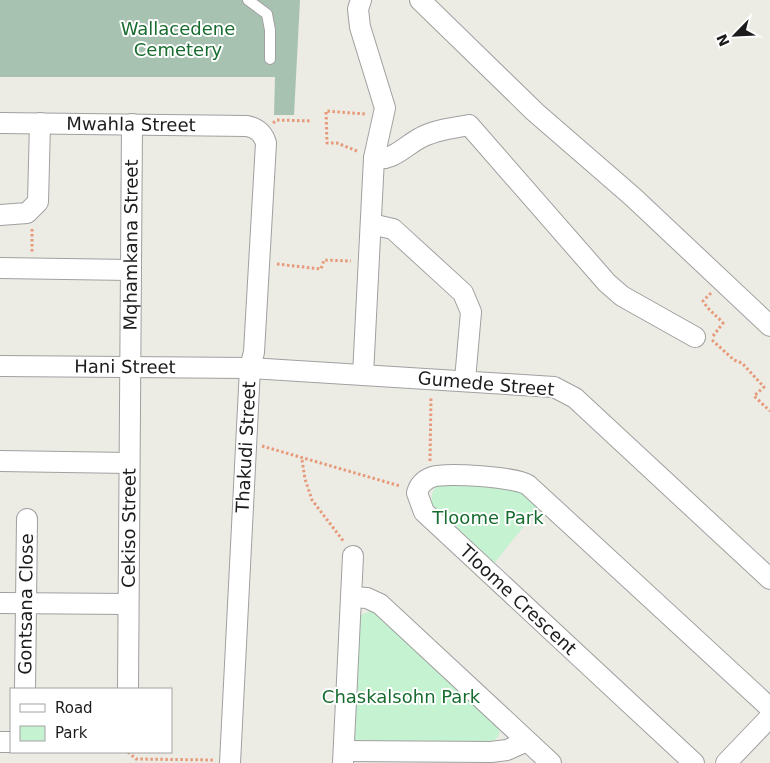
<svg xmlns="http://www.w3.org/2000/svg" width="770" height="763" viewBox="0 0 770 763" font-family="'DejaVu Sans',sans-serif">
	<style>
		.cemetery { fill: #a8c2b1 }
		.park { fill: #c5f2d1 }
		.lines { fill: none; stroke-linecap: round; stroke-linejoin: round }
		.lane-casing { stroke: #a0a0a0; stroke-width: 12 }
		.street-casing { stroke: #a0a0a0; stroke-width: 22 }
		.path { stroke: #e79a7a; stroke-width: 3; stroke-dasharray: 2.5 2.5; stroke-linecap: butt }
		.lane { stroke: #fff; stroke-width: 10 }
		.street { stroke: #fff; stroke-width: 20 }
		.labels { text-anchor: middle; stroke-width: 4; stroke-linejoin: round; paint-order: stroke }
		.park-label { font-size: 18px; fill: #196c30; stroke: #fff }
		.street-label { font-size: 18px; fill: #1c1c1c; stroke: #fff }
	</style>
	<rect width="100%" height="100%" fill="#ecebe4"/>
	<path class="cemetery" d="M0,0h300l-6,115h-20l1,-38h-275z"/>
	<path class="park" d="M445,482l73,7 23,16 -49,61 -57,-54c-6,-13 -5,-25 10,-30z
		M373,610l127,116 -1,9 -7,9 -136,-3 -3,-4 6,-121z"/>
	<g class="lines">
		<g class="lane-casing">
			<path id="lane" d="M248,0l19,14 3,16v29"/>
		</g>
		<g class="street-casing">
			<g id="street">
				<path d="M361,0l-3,9 2,18 25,81 -11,50 -11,217"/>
				<path d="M420,0l115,112 98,85 137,129"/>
				<path id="s1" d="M0,123l247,3c10,2 16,7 19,17l-12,209 -4,16 -20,395"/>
				<path d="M374,158c18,4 31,-12 46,-20 14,-8 33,-10 49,-13l138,158 15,13 73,41"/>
				<path d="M0,215l27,-2 11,-11 2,-79"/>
				<path d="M371,224l22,5 70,64 8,19 -6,68"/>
				<path d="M0,268l130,2"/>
				<path id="s2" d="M0,366l250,2 304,19 21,11 195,181"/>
				<path d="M0,461l129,2"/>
				<path d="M352,597l15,1 13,6 171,159"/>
				<path d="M0,603l128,1"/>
				<path id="s3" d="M25,689l2,-170"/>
				<path id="s4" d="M128,689l4,-565"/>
				<path d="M0,742h11"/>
				<path d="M344,751l147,1 16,-2 20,-9"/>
				<path d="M343,763l10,-207"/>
				<path d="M694,763l-270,-251 -7,-19c2,-8 7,-13 15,-16 14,-5 84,0 96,8l242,223"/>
				<path d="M726,763l44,-46"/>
			</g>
		</g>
		<path class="path" d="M273,123l4,-3 35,1
			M357,151l-20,-8h-10l-1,-32 39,3
			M32,229v23
			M277,264l44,5 3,-9 27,1
			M711,293l-8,8c5,9 13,14 20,22l-10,13
			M712,340l22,20 8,3 22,24 -10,9 16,15
			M262,446l138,40
			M302,460l3,19 7,21 32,42
			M430,461l1,-64
			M128,752l8,7 78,1"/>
		<use href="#lane" class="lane"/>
		<use href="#street" class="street"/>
	</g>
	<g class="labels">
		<g class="park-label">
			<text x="178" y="35">Wallacedene<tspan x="178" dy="21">Cemetery</tspan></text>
			<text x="488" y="524">Tloome Park</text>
			<text x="401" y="703">Chaskalsohn Park</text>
		</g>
		<g class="street-label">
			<text dy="6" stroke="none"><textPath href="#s1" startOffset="131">Mwahla Street</textPath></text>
			<text dy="6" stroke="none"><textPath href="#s4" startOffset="444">Mqhamkana Street</textPath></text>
			<text dy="6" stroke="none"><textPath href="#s2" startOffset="125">Hani Street</textPath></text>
			<text transform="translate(486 384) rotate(5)" y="6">Gumede Street</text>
			<text transform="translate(246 447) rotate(-87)" y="6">Thakudi Street</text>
			<text dy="6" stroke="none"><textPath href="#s4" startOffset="161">Cekiso Street</textPath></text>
			<text transform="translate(518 600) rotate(43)" y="6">Tloome Crescent</text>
			<text dy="6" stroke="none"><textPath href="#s3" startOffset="85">Gontsana Close</textPath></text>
		</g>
	</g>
	<rect x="10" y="688" width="162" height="65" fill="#ffffff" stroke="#a4a4a4"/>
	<rect x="20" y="704" width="25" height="8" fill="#ffffff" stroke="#a4a4a4"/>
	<text x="55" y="713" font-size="15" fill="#1c1c1c">Road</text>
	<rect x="20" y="726" width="25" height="15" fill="#c5f2d1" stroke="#a4a4a4"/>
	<text x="55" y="738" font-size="15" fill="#1c1c1c">Park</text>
	<g transform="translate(735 35) rotate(246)" stroke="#ffffff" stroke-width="4" paint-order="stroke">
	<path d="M0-4L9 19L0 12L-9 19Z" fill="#1c1c1c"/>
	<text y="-8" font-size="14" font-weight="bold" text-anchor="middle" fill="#1c1c1c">N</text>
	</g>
</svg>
